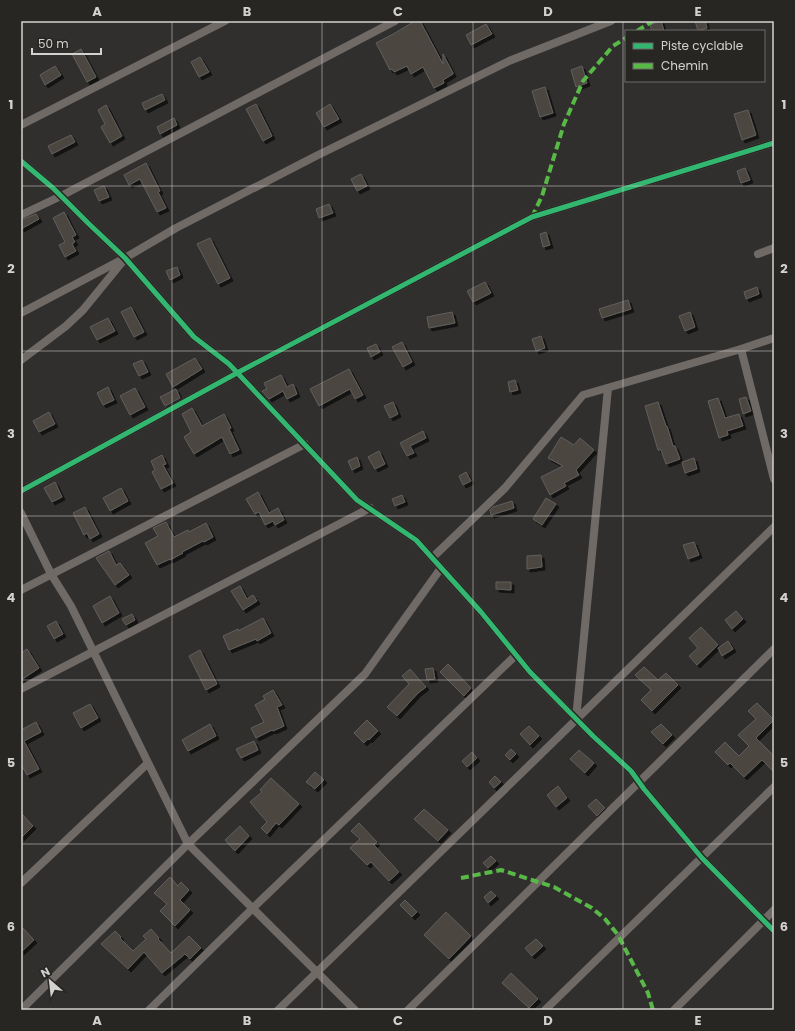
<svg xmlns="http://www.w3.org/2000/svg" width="795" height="1031" viewBox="0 0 795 1031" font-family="Poppins,sans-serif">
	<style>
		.building { fill: #4c463f; stroke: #605f5e; filter: url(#shadow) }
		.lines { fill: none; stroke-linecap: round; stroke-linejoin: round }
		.minor { stroke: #706a67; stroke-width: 8 }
		.quiet { stroke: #58b947; stroke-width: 4; stroke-dasharray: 8 4; stroke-linecap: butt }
		.cycleway-casing { stroke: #272623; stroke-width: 8 }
		.cycleway { stroke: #33b770; stroke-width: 5 }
		.grid { fill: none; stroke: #d3d2d0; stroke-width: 1; stroke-opacity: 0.55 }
		.neatline { fill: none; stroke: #d3d2d0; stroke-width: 1.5 }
		.grid-label { font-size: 13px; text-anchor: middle; font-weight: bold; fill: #d3d2d0 }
	</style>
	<defs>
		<filter id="shadow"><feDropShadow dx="3" dy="3" stdDeviation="0" flood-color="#0009"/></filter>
	</defs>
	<rect width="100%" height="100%" fill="#302f2e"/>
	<path class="building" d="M415,21h5l23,43v-10l10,19v1l-10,6 1,3 -10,5 -11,-21 -12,7 -4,-8 -13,6 -2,-3 -2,1 -14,-27 19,-10z
		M661,21l3,10h-12l-2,-6z
		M695,21h10l2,7 -9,3z
		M486,24l6,10 -21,11 -5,-10z
		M81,49l15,28 -9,5 -15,-28z
		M200,57l9,15 -10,5 -8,-15z
		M55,66l6,9 -16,10 -5,-10z
		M582,66l5,17 -11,4 -5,-17z
		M545,87l8,26 -13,4 -8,-26z
		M162,94l3,6 -20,10 -3,-7z
		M256,104l16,32 -9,5 -17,-32z
		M330,104l9,15 -15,8 -8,-14z
		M106,105l16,31 -12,7 -9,-16 4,-3 -7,-14z
		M748,110l8,25 -14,5 -8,-26z
		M174,118l3,7 -17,9 -3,-7z
		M71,135l4,7 -23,12 -4,-8z
		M146,163l14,28 -2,1 8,16 -9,4 -17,-33 -11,6 -5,-10z
		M745,168l5,12 -9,3 -4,-12z
		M361,174l6,12 -10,5 -6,-12z
		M104,186l5,11 -10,4 -5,-11z
		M329,204l4,9 -14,5 -3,-9z
		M64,212l12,23 -4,2 3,5 -3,2 4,7 -11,6 -6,-12 6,-3 -12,-24z
		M36,214l3,5 -18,10v-9z
		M546,232l4,13 -7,2 -3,-13z
		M210,238l20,40 -12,6 -21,-40z
		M177,267l3,8 -10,5 -4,-9z
		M485,282l6,11 -18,9 -6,-11z
		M757,287l2,7 -13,5 -2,-7z
		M628,300l3,9 -29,9 -3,-9z
		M131,307l13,25 -10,5 -13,-25z
		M452,312l3,11 -26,5 -2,-11z
		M690,312l5,15 -10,4 -6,-15z
		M108,318l7,13 -18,9 -7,-13z
		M541,336l4,12 -9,3 -4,-12z
		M402,342l10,20 -9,5 -11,-20z
		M376,344l4,8 -9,5 -4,-9z
		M195,358l7,11 -29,18 -7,-13z
		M142,360l6,12 -9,4 -6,-12z
		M349,369l14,26 -8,4 -5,-10 -31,17 -9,-17z
		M281,375l6,12 6,-3 4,10 -10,5 -4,-8 -14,8 -7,-8 5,-2 -3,-6z
		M515,380l3,10 -8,2 -2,-10z
		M108,387l6,13 -11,5 -6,-12z
		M135,388l10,19 -15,8 -10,-19z
		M176,389l4,9 -15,8 -5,-9z
		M746,397l5,14 -8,3 -4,-15z
		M718,398l7,20 14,-4 4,12 -16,5 1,4 -9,3 -11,-37z
		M393,402l5,12 -8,4 -6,-12z
		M658,402l8,24h1l6,20h2l5,13 -14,5 -5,-14h-3l-13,-44z
		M192,408l10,18 22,-12 7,14 -2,1 10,21 -9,4 -8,-17 -28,17 -10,-17 7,-5 -9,-18z
		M49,412l6,12 -16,8 -6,-11z
		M423,431l3,7 -16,8 4,7 -7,3 -7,-13z
		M561,437l13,8 6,-7 14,12 -18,20 3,5 -15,8 2,3 -16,9 -9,-18 22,-11 -15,-8z
		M379,451l6,13 -10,5 -7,-12z
		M162,455l4,9 -3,1 10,18 -12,6 -9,-17 3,-2 -4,-9z
		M357,457l3,9 -8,4 -4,-9z
		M694,458l3,11 -12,4 -3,-11z
		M466,472l5,9 -8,4 -4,-9z
		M55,482l7,15 -10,5 -8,-14z
		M121,488l7,13 -18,10 -7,-13z
		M258,492l11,21 9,-5 6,12 -9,5 -2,-4 -8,4 -6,-13 -4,2 -9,-15z
		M402,495l3,7 -10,4 -3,-7z
		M546,498l10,6 -14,21 -9,-6z
		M512,501l2,7 -23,7 -1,-5 3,-3z
		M85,507l14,27 -9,5 -3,-6 -3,2 -11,-22z
		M166,522l8,15 14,-7 1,2 17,-9 7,14 -9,5 -1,-1 -21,11 1,1 -13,7v-1l-13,6 -12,-22 13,-7 -5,-8z
		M694,542l5,13 -11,4 -5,-14z
		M109,551l7,14 4,-2 9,12 -14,10 -19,-27z
		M541,555l1,12 -15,2v-13z
		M496,582h15v8l-15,-1z
		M240,586l7,13 6,-4 4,6 -14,9 -12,-19z
		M110,596l9,17 -17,10 -9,-17z
		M736,611l7,8 -11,10 -7,-9z
		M132,614l3,6 -9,5 -4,-6z
		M263,618l8,15 -14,8 -1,-2 -27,11 -6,-14 15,-7v2z
		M56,621l7,13 -9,5 -7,-13z
		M701,627l17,18 -21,20 -8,-9 9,-8 -9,-10z
		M728,641l5,8 -11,7 -4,-8z
		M27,649l12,19 -18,12v-27z
		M200,650l17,34 -11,6 -17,-34z
		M448,664l23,24 -7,8 -24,-24z
		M644,667l14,13 8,-7 12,12 -26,26 -11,-11 10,-10 -16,-15z
		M433,668l2,11 -8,1 -2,-11z
		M410,669l16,18 -8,6 -21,23 -10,-9 22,-23 -7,-8z
		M273,690l9,15 -5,2 7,19 -11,5 -1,-1 -16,8 -5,-10 13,-6 -9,-17 10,-6 -2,-3z
		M757,703l17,17 -18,18 18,18v16l-12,-12 -18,17 -14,-14 -2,2 -13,-13 10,-10 14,14 10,-10 -11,-11 18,-16 -8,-8z
		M90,704l8,14 -17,10 -8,-15z
		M367,720l11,11 -9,9 -1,-1 -4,4 -10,-10z
		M36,722l5,10 -17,9 15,28 -12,6 -6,-11v-34z
		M210,724l6,12 -28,15 -6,-11z
		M661,724l11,11 -9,9 -12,-12z
		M529,726l10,10 -9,9 -10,-11z
		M254,741l4,9 -17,8 -5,-9z
		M511,749l5,5 -6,6 -5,-5z
		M579,750l15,13 -9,10 -15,-14z
		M472,752l5,6 -10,9 -5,-6z
		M315,772l9,8 -9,9 -9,-7z
		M495,776l6,6 -7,6 -5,-6z
		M271,778l28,26 -20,21 -3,-2 -9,11 -6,-6 6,-6 -17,-20 12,-10 -2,-2z
		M558,786l9,12 -11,9 -9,-12z
		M596,799l9,9 -8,8 -9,-10z
		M424,809l24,21 -10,11 -24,-22z
		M21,813l12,13 -12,12z
		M359,823l18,19 -3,3 25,27 -10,9 -18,-19 -4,3 -17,-17 10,-9 -9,-8z
		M240,826l9,10 -14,15 -10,-11z
		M491,856l5,5 -8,7 -5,-5z
		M170,877l8,9 3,-4 8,8 -9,10 10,10 -15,16 -15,-15 7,-7 -13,-11z
		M491,891l5,5 -8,7 -4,-6z
		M405,900l12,12 -5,5 -12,-12z
		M446,912l25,24 -22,23 -25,-24z
		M21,926l13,14 -13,12z
		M151,929l8,9 -1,1 13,14 18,-17 12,12 -11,11 -5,-5 -23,19 -18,-21 -16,17 -27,-25 14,-13 6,6 -1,1 13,13 13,-12 -3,-3z
		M536,939l7,7 -11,10 -7,-8z
		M511,973l27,26 -9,9 -27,-25z"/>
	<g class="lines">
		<path class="minor" d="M21,125l204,-104
			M21,161l32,27 35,35 37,35 69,79 35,27 128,136 59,40 65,72 49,60 63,64 38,35 13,18 58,69 72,73
			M21,215l40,-19 334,-175
			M758,254l16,-6
			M21,313l104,-55 51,-30 140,-72 193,-95 102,-40
			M741,349l33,130
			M21,360l45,-34 17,-16 40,-49
			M21,491l216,-118 295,-156 242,-74
			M21,513l30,61 20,32 117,238 167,166
			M432,558l73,-70 78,-93 158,-46 33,-11
			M21,590l284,-146
			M21,689l349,-181
			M576,719l32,-331
			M21,883l127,-120
			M21,1010l167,-166 177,-170 76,-106
			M149,1010l104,-102 263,-253
			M278,1010l496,-483
			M408,1010l366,-361
			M545,1010l229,-223
			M674,1010l100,-100"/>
		<path class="quiet" d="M637,31l16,-10
			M532,217l10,-21 22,-72 19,-43 30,-35 13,-8
			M461,878l40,-8 53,17 38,21 13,11 13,16 30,58 5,17"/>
		<g class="cycleway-casing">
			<path id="cycleway" d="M21,161l32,27 35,35 37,35 69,79 35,27 128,136 59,40 65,72 49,60 63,64 38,35 13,18 58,69 72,73
				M21,491l216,-118 295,-156 242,-74"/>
		</g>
		<use href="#cycleway" class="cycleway"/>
	</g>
	<path class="grid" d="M172,21v989M322,21v989M473,21v989M623,21v989M21,186h753M21,351h753M21,516h753M21,680h753M21,844h753"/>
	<rect width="795" height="1031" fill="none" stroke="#272623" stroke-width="44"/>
	<rect x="625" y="30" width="140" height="52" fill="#272623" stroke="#6c6b68"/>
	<rect x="633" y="43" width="20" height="6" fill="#33b770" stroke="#6c6b68"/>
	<text x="661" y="50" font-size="12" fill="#d3d2d0">Piste cyclable</text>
	<rect x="633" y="63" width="20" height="6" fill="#58b947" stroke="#6c6b68"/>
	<text x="661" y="70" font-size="12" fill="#d3d2d0">Chemin</text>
	<g transform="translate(50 981) rotate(332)" stroke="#272623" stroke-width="3" paint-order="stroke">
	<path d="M0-3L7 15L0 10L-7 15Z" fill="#d3d2d0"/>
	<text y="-6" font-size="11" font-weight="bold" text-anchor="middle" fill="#d3d2d0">N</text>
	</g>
	<path d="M32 48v6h69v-6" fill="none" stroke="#d3d2d0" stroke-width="2"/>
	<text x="38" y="48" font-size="12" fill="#d3d2d0" stroke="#272623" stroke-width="3" paint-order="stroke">50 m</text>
	<rect x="22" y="22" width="751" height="987" class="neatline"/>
	<g class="grid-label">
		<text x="97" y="16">A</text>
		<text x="247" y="16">B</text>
		<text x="398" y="16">C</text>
		<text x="548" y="16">D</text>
		<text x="698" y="16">E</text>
		<text x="11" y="109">1</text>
		<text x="784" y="109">1</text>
		<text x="11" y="273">2</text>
		<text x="784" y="273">2</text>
		<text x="11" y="438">3</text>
		<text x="784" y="438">3</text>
		<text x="11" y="602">4</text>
		<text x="784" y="602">4</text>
		<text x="11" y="767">5</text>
		<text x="784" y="767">5</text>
		<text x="11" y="931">6</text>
		<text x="784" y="931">6</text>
		<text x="97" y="1025">A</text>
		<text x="247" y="1025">B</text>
		<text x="398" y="1025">C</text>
		<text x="548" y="1025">D</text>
		<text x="698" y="1025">E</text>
	</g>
</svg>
